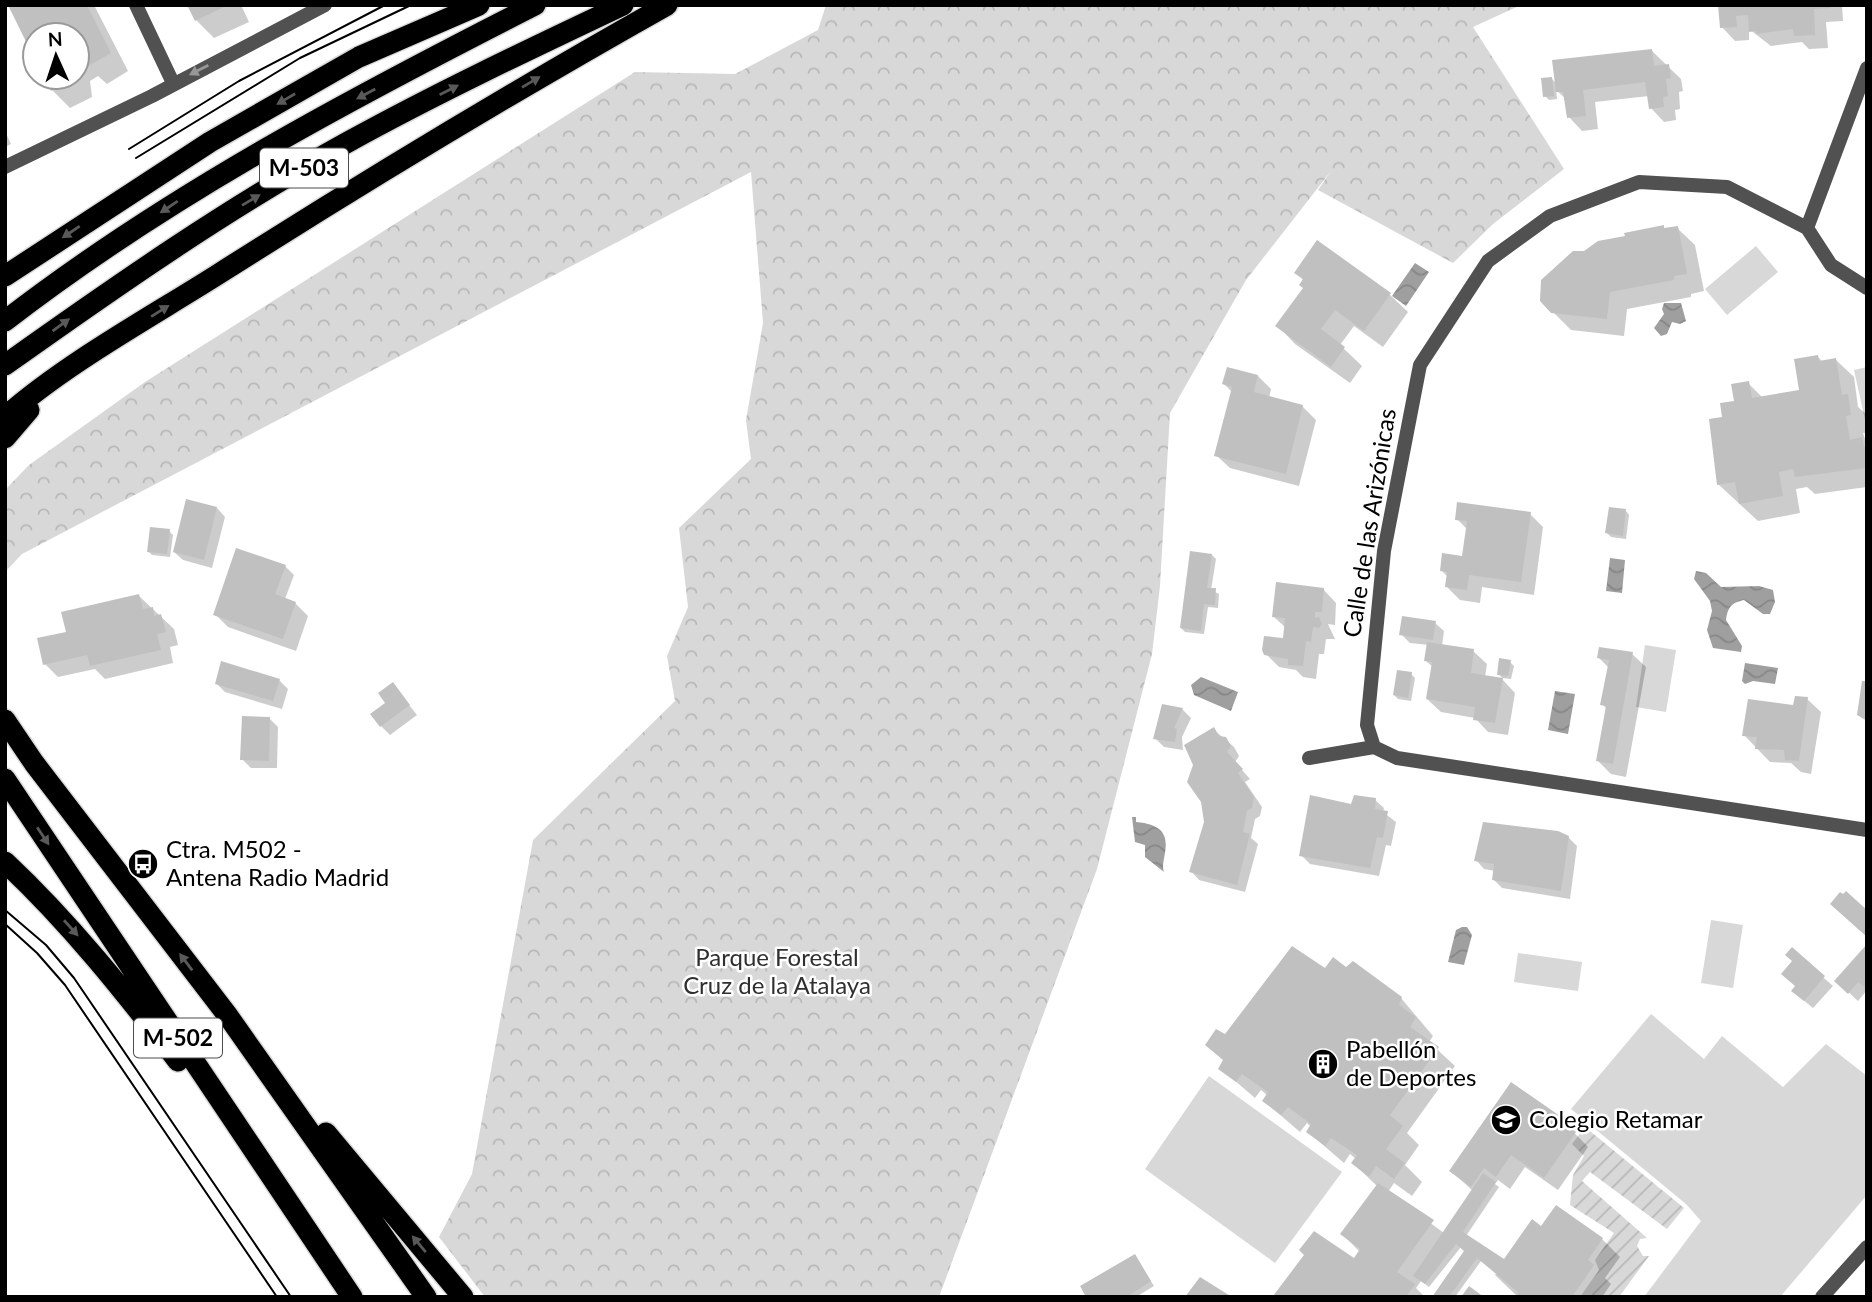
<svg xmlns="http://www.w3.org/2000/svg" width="1872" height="1302" viewBox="0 0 1872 1302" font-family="Lato,sans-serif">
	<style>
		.park { fill: url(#park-crowns) }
		.garden { fill: url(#garden-furrows) }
		.pitch { fill: #d8d8d8 }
		.water { fill: url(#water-waves) }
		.shadow { fill: #0003 }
		.building { fill: #c0c0c0 }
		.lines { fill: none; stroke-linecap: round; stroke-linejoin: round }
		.highway-casing { stroke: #dbdbdb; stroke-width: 24 }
		.street { stroke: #515151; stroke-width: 14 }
		.highway { stroke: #000; stroke-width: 21 }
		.tram { stroke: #000; stroke-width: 2 }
		.oneway { fill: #979797 }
		.oneway2 { fill: #595959 }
		.labels { text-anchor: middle; stroke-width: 5; stroke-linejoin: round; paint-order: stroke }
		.shield { fill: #fff; stroke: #4c4c4c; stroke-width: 2 }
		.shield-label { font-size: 23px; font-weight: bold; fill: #000 }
		.street-label { font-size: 24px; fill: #000; stroke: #fff }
		.poi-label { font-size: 24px; fill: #000; stroke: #fff; text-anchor: start }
		.park-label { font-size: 24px; fill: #2f2f2f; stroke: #fff }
	</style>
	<defs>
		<pattern id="park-crowns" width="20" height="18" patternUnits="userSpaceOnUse" patternTransform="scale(1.75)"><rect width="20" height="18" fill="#d8d8d8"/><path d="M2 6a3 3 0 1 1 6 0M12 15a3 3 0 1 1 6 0" fill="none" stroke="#b8b8b8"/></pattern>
		<pattern id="garden-furrows" width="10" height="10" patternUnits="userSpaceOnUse" patternTransform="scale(1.75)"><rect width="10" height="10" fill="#d8d8d8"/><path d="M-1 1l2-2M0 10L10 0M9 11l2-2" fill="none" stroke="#b8b8b8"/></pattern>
		<pattern id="water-waves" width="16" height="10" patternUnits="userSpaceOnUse" patternTransform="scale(1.75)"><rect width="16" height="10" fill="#9f9f9f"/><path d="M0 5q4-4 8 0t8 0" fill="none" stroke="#878787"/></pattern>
	</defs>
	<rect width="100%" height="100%" fill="#fff"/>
	<path class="park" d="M826,5h695l-48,22 91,142 -71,55 -40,39 -135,-73 13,-19 -85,109 -76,133 -10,173 -8,68 -55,215 -158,428h-454l-46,-60 33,-63 61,-334 142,-139 -8,-45 21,-49 -9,-79 72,-69 -5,-39 17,-97 -12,-151 -729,382 -17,18v-82l24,-25 116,-83 490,-310 100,2 83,-44z"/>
	<path class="garden" d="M1585,1127l99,81 -17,21 -77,-57 -8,9 65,57 -7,1 -3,7 6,10h6l-30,41h-39l19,-27 -4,-10 19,-27 -44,-28 3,-30 11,-19 -12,-12z"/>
	<path class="pitch" d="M1756,246l22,26 -51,43 -22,-26z
		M1867,367v62l-13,-59z
		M1645,645l31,5 -10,62 -30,-5z
		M1711,920l32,5 -10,63 -32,-5z
		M1518,953l64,9 -4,29 -64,-9z
		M1651,1014l53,45 18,-23 61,51 43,-43 41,32v119l-87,102h-136l57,-76 -15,-17 -115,-95z
		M1209,1076l133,96 -67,91 -130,-94z"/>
	<path class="water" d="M1415,263l14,9 -23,34 -14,-10z
		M1664,303h17l5,18 -6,3 -8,-2 -5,12 -6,2 -7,-8 10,-14 -2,-5z
		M1610,558l15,2 -3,33 -16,-2z
		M1696,571l10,2 15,14 38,-1 14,4 2,12 -5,12h-7l-19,-14c-13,3 -16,7 -18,20l16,26 -1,6 -28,-4 -6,-18 5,-19 -2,-10 -16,-22z
		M1745,663l33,5 -3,16 -22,-3 -8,3 -3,-3z
		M1201,677l37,15 -7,19 -37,-16 -3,-10z
		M1555,691l20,3 -7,40 -20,-4z
		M1132,817h4v5c48,4 22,37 28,50l-19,-15v-12l-10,-3z
		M1462,927h5l5,8 -8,30 -16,-3 8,-32z"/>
	<path class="shadow" d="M10,5h84l34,66 -21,13 -9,-8 -8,5 2,16 -22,11 -18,-18 -6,-13h31v-42h-42v21z
		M189,5h52l8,17 -35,16 -18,-18z
		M1720,5h122l1,16 -17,1 2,26 -19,1 -7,-7 -31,4 -22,-17v11l-14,1 -13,-14z
		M1651,50l30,29 2,12 -4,1 1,17 -5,1 1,10 -12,2 -13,-14 -2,-12 -54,6 3,27 -16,2 -13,-14 -3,-18 -10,-9 1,9 -8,1 -4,-4 6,-18 6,6z
		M5,131l6,13 -6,3z
		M1677,228l18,17 9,46 -13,3v3l-64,12 -3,27 -53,-6 -30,-30 44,-48z
		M1318,243l72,52 18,17 -25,35 -29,-21 -14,19 22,21 -12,17 -55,-39 -17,-18 27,-38 -1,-7 -8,-9z
		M1818,357l5,5 13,-2 18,17 4,30 7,6 2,11v9h-4l4,12v42l-52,7 -8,-7 -11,2 4,24 -42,8 -40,-37 6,-65 24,-36 15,15 38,-7z
		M1258,376l13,13 -2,9 33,8 14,14 -17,66 -69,-18 -14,-13 16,-63 -8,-8z
		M217,508l8,9 -13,51 -29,-8 -9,-8z
		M1626,511l3,4 -3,24 -15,-2 -4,-4z
		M1530,514l13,13 -9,68 -52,-8 -2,16 -20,-3 -13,-13 1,-10 -6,-6 21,-13 4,-29 -10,-10z
		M169,531l4,4 -3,22 -18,-2 -4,-4z
		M1212,555l4,4 -5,31 8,4 -1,14 -10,-1 -4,27 -19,-2 -4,-4z
		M285,566l9,9 -9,24 10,4 13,13 -12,35 -68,-24 -13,-13z
		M1323,589l13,14 -1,22 -7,-1 7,15h-9l-2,15h-5l-3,25 -13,-2 -7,-7 -17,-3 -13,-13 19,-14 1,-12 -12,-11z
		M139,596l35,33 4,16 -8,2 3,16 -68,16 -10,-10 -37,8 -13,-13 23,-31z
		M1435,623l9,8 -2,15 31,5 14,13 -2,13 17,2 13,14 -7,42 -20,-3 -13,-14 -34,-6 -14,-13 6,-32 -7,-6 3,-16 -19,-2 -9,-9z
		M1632,654l14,13 -20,110 -15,-3 -13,-13 9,-52 -5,-5 7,-36 -10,-10z
		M1510,662l4,4 -3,13 -9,-1 -3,-4z
		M1411,674l4,4 -4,23 -13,-2 -4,-4z
		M279,680l9,9 -6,20 -57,-17 -9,-9z
		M393,684l24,31 -27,20 -9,-9z
		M1807,699l14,13 -10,62 -10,-2 -10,-9 -21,-1 -26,-27z
		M1182,709l9,9 -9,19 1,13 -19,-3 -9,-9z
		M270,719l8,8 -1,41h-26l-9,-9z
		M1213,729l21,18 5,9 -4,6 15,17 -5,3 17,25 -2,9 -5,3 -4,19 7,6 -13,48 -46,-12 -8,-9 15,-49z
		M1375,800l9,8 -1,4 13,10 -5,24 -5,-1 -7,31 -69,-12 -9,-9 51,-49z
		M1568,837l9,9 -7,53 -68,-11 -8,-8 1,-9 -11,-2 -8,-9z
		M1867,947v43l-9,11 -21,-20z
		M1792,950l41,36 -20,22 -11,-9 -6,-13z
		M1326,970h20l55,28 32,38 -4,6 26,24 -48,67 12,12 -14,20 17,17 -10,14 -18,-13 -6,9 56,41 29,-42 -22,-20 108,-54 29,30 -30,43 -33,-23 -15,22 -12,-9 -3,4 4,3 -33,49 39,25 36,-33 15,-21 46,32 18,18 -15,21 6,6 -9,13h-84l-23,-22 2,-3 -16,-11 -26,36h-20l31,-46 -5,-4 -32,40 -8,-6 -5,7 9,9 -150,-2 79,-34 6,-9 -18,-18 35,-48 -24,-23 3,-4 -6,-5 -6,9 -36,-31 3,-5 -4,-4 -7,9 -36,-31 4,-5 -7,-6 -6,8 -35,-30 5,-6 1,-26z
		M1135,1256l19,30 -18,11h-48z"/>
	<path class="building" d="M8,5h79l24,48 -24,14 -6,-9 -4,2v-25h-42v25z
		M187,5h41l-33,16z
		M1718,5h112l1,3 -17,1 1,26 -21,1 -1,-7 -37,5v-3l-7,1 -1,-17 -12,1 1,11 -17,1z
		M1652,49l2,17 15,-2 2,14 -5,1 2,17 -5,1 1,10 -15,2 -4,-27 -62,8 3,26 -19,2 -4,-26h-7l-4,-32z
		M44,77h31v2l-24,12z
		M1552,77l2,19 -11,1 -2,-19z
		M1664,225v3l14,-2 9,48 -13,2v4l-64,12 -3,27 -56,-6 -11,-12 1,-21 32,-29h11l14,-10 27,-5 -1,-3z
		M1317,240l74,53 -27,38 -29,-21 -14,19 24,18 -14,20 -56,-41 28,-38 -4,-3 4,-6 -9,-6z
		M1818,355l1,6 17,-3 6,37 6,-1 3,21 -5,1 4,24 12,-3 2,10 3,-1v22l-72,9 -2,-8 -14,3 4,24 -44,8 -4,-22 -18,3 -8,-66 13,-2 -2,-14 14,-2 -3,-17 18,-3 3,17 47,-8 -5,-31z
		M1227,367l31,8 -4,17 49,13 -17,69 -72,-18 18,-69 -10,-3z
		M186,499l31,8 -13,53 -31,-8z
		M1457,502l74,10 -10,70 -52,-7 -2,15 -22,-3 2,-15 -7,-1 2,-18 20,3 5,-35 -12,-1z
		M1609,507l17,2 -3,27 -18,-3z
		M150,527l20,2 -3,25 -20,-2z
		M236,548l50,17 -11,29 21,8 -13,37 -70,-24z
		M1190,551l22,3 -5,34h9l-1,17 -11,-1 -3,27 -21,-3z
		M1276,582l48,6 -2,24h-7v6l4,-1 3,7 -3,4 -6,-1 -2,15 -5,-1 -3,25 -15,-1v-6l-24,-4 -2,-5 2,-14 19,2 2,-20 -13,-1z
		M139,594l4,15 10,-2 1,9 7,-2 5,18 -9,2 4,16 -71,16 -3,-11 -44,10 -6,-27 29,-6 -5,-20z
		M1402,616l34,5 -3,19 -34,-5z
		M1427,642l47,7 -3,24 32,5 -8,45 -22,-3 2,-13 -49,-8 6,-37 -8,-1z
		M1599,647l34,5 -20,112 -17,-3 10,-55 -6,-1 9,-45 -12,-2z
		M1499,658l12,2 -3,16 -11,-1z
		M221,661l59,18 -7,22 -58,-17z
		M1397,670l15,2 -4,26 -15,-3z
		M1862,681h5v40l-10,-6z
		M393,682l17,23 -30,22 -10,-13 15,-11 -7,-10z
		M1795,696l13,1 -9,64 -14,-1 -1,-10 -29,-1 2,-12 -15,-1 6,-37 45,6z
		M1162,704l21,4 -9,20 3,1 -2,13 -22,-3z
		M242,716l28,1 -1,44 -29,-1z
		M1214,727l5,9 7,1 5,9 -4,6 16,17 -5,4 16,24 -2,11 -5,3 -4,21 7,2 -13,51 -48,-13 15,-50 -3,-20 -14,-20 6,-17 -9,-20z
		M1310,795l41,9 3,-9 22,3 -1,11 13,2 -5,27 -6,-1 -7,31 -71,-12z
		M1483,822l75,9 11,5 -8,55 -69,-11 2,-16 -20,-3z
		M1846,891l21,19v27l-37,-33 10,-12 3,2z
		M1867,944v45l-9,-7 -10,12 -14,-13z
		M1292,946l33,22 8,-11 13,10 7,-6 49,36 -3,8 17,12 -6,10 29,20 -49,68 13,11 -17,23 19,14 -11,16 -18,-13 -7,11 -18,-14 6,-8 -26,-17 -6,8 -19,-14 5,-8 -23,-17 -7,8 -19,-14 6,-9 -26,-18 -6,8 -18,-13 5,-9 -18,-15 11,-16 9,5z
		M1792,947l33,29 -21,25 -13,-10 4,-5 -14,-12 11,-13 -7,-6z
		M1511,1082l49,34 -2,3 18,13 -32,46 -33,-23 -15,22 -12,-9 -13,19 -22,-16z
		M1483,1173l13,9 -33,50 41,27 28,-40 9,7 15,-21 47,33 -15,22 6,5 -22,32h-56l3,-4 -42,-35 -28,39h-17l32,-46 -8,-7 -31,40 -12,-8z
		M1378,1183l56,37 -37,52 18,12 -9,13 -133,-1 31,-41 -5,-5 15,-19 40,27 6,-9 -20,-15z
		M1135,1254l16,27 -24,16h-41l-6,-11z
		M1200,1277l32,20h-47z
		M1469,1286l15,11h-23z"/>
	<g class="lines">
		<g class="highway-casing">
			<path id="highway" d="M5,276l205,-134 149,-85 120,-52
				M5,321c163,-126 347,-223 530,-316
				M5,365c111,-79 223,-157 343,-223 89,-49 182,-93 275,-137
				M5,417c60,-53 144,-99 212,-142 148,-94 297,-184 450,-270
				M5,438l24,-28
				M5,720l29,43 194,253 198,281
				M5,779l347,518
				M5,862c65,61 119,129 173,199
				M326,1133l137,164"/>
		</g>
		<path class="street" d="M136,5l37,78
			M5,167l147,-71 173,-91
			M1807,228l60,-160
			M1867,288l-36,-23 -24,-37 -80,-41 -88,-5 -89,34 -62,45 -68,104 -36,186 -17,174 7,22 23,11 470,72
			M1309,758l65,-11
			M1822,1297l45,-50"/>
		<use href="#highway" class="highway"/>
		<path class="tram" d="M129,149l110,-68 146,-76
			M136,158l164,-100 111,-53
			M5,910l41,35 28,33 217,319
			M5,924l32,29 28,32 212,312"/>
	</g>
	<defs><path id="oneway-solid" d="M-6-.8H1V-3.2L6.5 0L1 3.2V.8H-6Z" transform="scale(1.75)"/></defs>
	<use class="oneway" href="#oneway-solid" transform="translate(199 70) rotate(153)"/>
	<g class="oneway2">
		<use href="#oneway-solid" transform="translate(531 82) rotate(-31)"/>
		<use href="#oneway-solid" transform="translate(449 90) rotate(-27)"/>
		<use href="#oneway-solid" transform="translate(366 94) rotate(152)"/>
		<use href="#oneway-solid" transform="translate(286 99) rotate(150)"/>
		<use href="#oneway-solid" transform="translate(251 200) rotate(-31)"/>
		<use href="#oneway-solid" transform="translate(169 207) rotate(146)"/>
		<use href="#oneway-solid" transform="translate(71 232) rotate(146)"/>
		<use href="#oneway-solid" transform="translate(160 311) rotate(-32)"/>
		<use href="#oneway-solid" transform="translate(61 325) rotate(-36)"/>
		<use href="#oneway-solid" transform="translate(43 836) rotate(56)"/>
		<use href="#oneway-solid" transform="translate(71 928) rotate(48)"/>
		<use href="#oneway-solid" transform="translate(186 962) rotate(-127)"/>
		<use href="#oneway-solid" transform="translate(419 1244) rotate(-130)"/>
	</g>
	<defs>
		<g id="bus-disc" transform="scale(1.575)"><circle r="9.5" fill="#000" stroke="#fff"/><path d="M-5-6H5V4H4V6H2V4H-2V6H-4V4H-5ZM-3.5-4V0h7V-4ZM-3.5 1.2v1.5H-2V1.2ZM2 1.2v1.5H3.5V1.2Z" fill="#fff"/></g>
		<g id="building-disc" transform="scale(1.575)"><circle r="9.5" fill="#000" stroke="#fff"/><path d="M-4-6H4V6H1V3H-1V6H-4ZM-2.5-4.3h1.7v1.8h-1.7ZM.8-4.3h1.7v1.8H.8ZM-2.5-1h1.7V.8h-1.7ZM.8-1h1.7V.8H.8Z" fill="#fff"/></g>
		<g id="school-disc" transform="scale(1.575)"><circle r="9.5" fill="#000" stroke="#fff"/><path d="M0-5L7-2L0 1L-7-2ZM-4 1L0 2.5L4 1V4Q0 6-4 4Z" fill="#fff"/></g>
	</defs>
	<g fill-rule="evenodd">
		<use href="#bus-disc" x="143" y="864"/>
		<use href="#building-disc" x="1323" y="1064"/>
		<use href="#school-disc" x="1506" y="1120"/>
	</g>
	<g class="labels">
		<g class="shield">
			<rect x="260" y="148.5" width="88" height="39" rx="5"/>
			<rect x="134" y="1018.5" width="88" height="39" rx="5"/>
		</g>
		<g class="shield-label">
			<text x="304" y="176">M-503</text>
			<text x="178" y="1046">M-502</text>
		</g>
		<g class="street-label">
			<text transform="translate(1370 523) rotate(-81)" y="8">Calle de las Arizónicas</text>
		</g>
		<g class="poi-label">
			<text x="166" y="858">Ctra. M502 -<tspan x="166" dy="28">Antena Radio Madrid</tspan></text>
			<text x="1346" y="1058">Pabellón<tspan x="1346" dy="28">de Deportes</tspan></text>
			<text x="1529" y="1128">Colegio Retamar</text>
		</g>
		<g class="park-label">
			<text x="777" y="966">Parque Forestal<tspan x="777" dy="28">Cruz de la Atalaya</tspan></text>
		</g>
	</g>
	<rect width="1872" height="1302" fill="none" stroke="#000000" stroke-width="14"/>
	<g transform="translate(56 56) rotate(357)"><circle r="33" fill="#ffffff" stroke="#999999" stroke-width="2"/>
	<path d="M0-5L12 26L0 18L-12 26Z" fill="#000000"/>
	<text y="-10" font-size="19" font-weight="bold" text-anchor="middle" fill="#000000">N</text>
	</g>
</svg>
